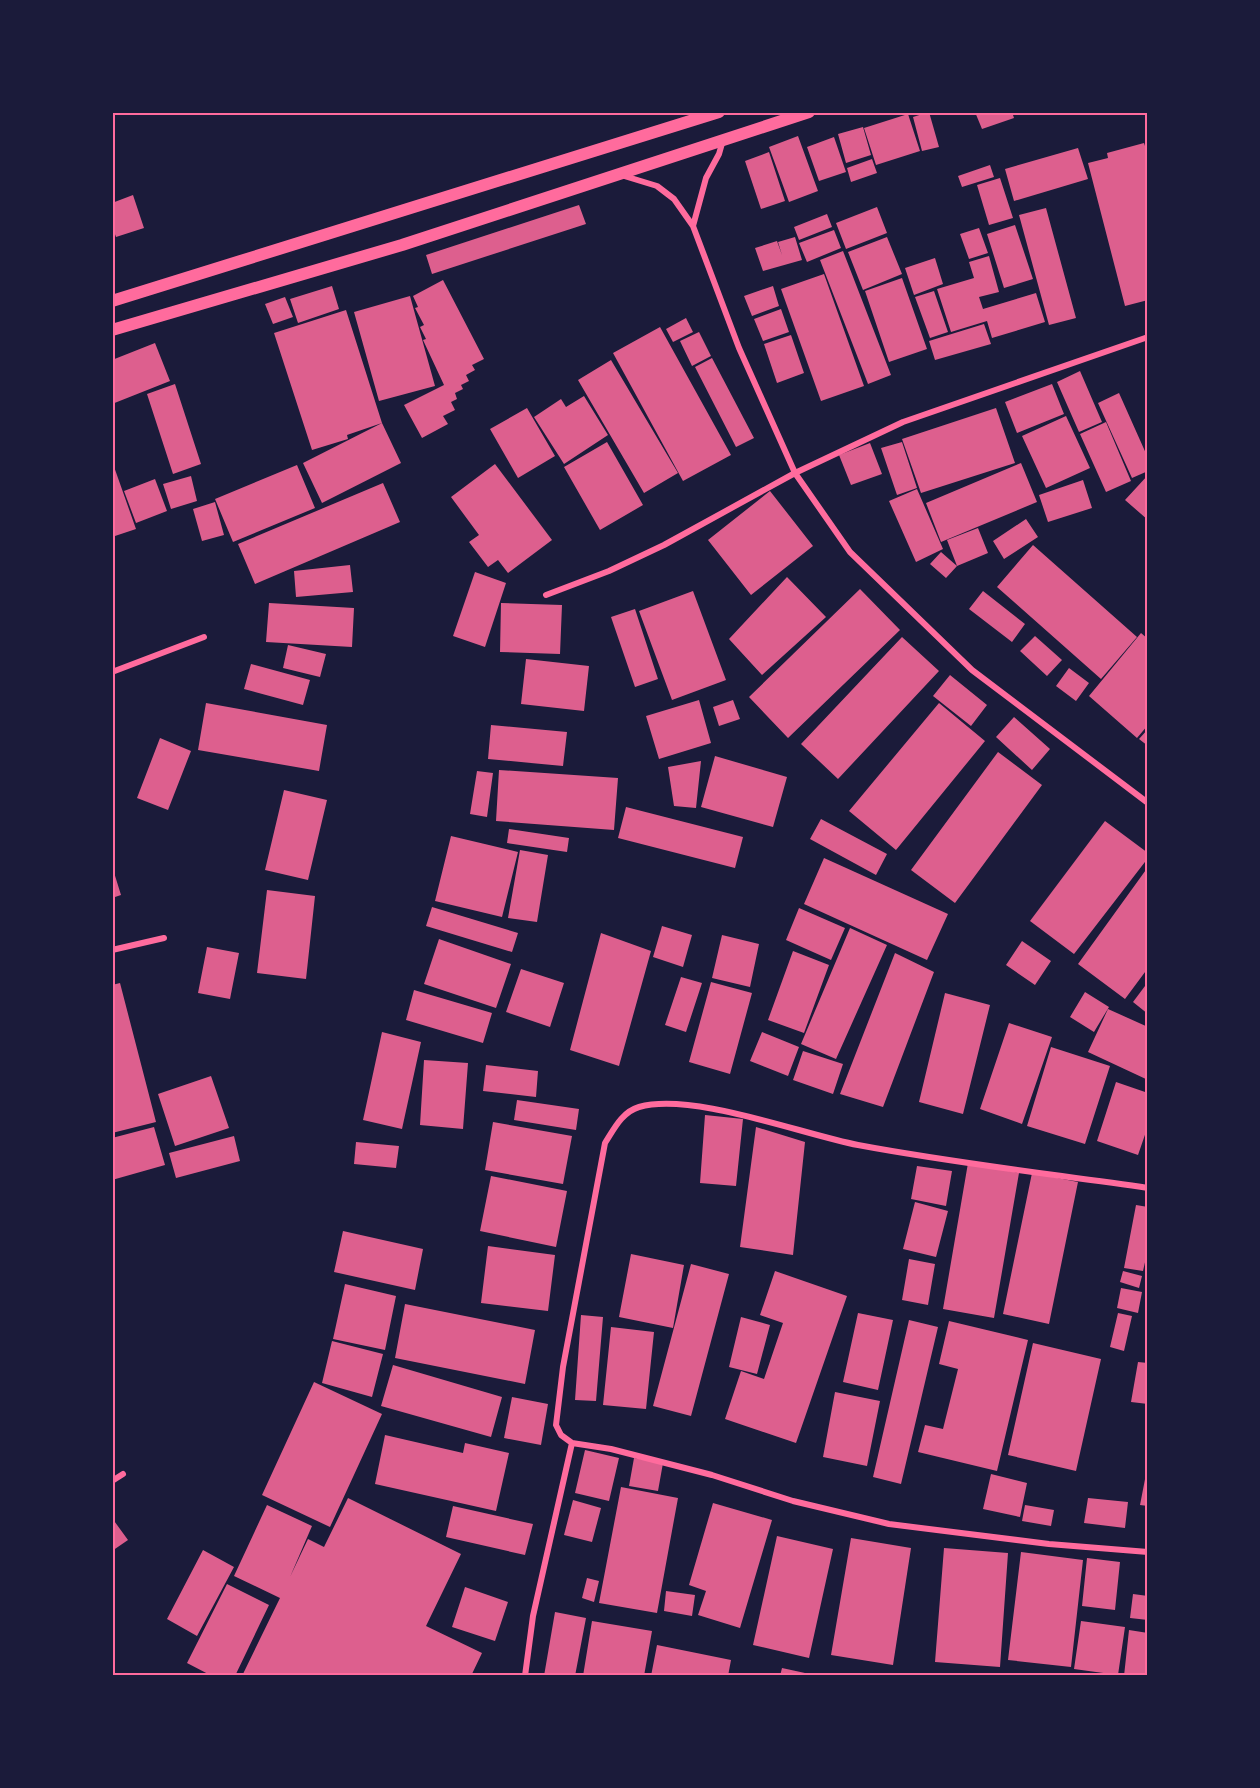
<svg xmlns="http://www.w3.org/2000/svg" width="1260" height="1788" viewBox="0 0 1260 1788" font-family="Roboto,sans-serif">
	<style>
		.building { fill: #dd5f8e }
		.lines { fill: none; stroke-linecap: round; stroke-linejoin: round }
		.minor { stroke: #ff6b9d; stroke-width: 6 }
		.secondary { stroke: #ff6b9d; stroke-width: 12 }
		.neatline { fill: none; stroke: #ff6b9d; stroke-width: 2 }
	</style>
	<rect width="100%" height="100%" fill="#1b1b3a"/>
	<path class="building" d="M929,112l10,35 -17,4 -9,-34z
		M975,112h37l2,6 -32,11z
		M908,114l12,37 -44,14 -12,-37z
		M863,127l8,28 -25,8 -8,-29z
		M798,136l20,55 -29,11 -20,-55z
		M834,137l12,35 -27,9 -12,-34z
		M1144,143l4,12v145l-23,6 -37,-143 20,-5 -1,-5z
		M1078,148l10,31 -74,22 -9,-32z
		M769,152l16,49 -24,8 -16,-48z
		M872,159l5,14 -26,9 -4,-14z
		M990,165l4,12 -32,10 -4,-11z
		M1000,178l13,40 -24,7 -12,-40z
		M133,195l11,33 -28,9 -4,-11v-23z
		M579,205l7,19 -154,50 -6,-19z
		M877,207l10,26 -41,16 -10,-26z
		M1046,208l30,110 -27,7 -30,-110z
		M827,214l5,13 -33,13 -5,-13z
		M1015,225l18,54 -29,9 -17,-54z
		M979,228l9,25 -19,6 -9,-25z
		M834,230l7,18 -34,14 -8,-19z
		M795,237l7,23 -39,11 -8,-23 22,-7 5,14 -4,-13z
		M887,237l15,37 -39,16 -15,-38z
		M843,251l48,124 -23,9 -48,-124z
		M989,256l10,36 -20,5 4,12 53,-16 9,29 -53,16 -5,-17 -36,11 -14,-43 37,-11 -5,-16z
		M935,258l8,26 -29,11 -9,-27z
		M824,274l40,112 -43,15 -40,-112z
		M902,278l25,71 -38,13 -24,-71z
		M443,280l41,79 -12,6 3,5 -9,5 3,6 -8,4 2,4 -8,4 2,6 -6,3 4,8 -12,6 5,8 -26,14 -18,-33 40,-20 -21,-45 3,-1 -6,-12 4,-2 -9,-17 3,-1 -5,-11z
		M332,286l7,23 -41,14 -8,-24z
		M773,286l6,20 -27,10 -8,-20z
		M934,291l14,41 -18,6 -15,-41z
		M410,296l25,90 -56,15 -25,-89z
		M285,297l8,20 -20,7 -8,-20z
		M781,309l8,23 -26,9 -9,-22z
		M346,310l36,113 -35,12 1,4 -36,11 -38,-117z
		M686,318l7,14 -20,10 -7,-13z
		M984,324l7,20 -56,16 -6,-19z
		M660,327l71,128 -48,26 -70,-128z
		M699,332l12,24 -19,10 -12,-25z
		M791,335l13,38 -27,10 -13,-39z
		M155,343l15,38 -58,23v-44z
		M712,358l42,80 -18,9 -41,-80z
		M611,360l67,113 -34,20 -66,-113z
		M1080,371l22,51 -23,10 -22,-50z
		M175,384l26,80 -28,10 -26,-80z
		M1052,384l12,30 -47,19 -12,-31z
		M1119,393l29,65v13l-16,7 -34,-75z
		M584,396l24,39 -44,29 -30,-47 27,-18 5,8z
		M527,408l28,48 -37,22 -28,-49z
		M996,408l19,55 -94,30 -19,-54z
		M1066,416l24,52 -44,20 -24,-52z
		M1106,422l25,59 -25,11 -26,-58z
		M382,423l19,40 -79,40 -19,-40z
		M607,442l36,63 -43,25 -36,-63z
		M902,442l15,46 -20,7 -16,-47z
		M870,443l12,31 -31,11 -12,-30z
		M112,461l24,68 -24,8z
		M1021,463l16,39 -96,40 -15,-39z
		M495,464l57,76 -44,33 -10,-13 -10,7 -19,-25 10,-7 -28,-38z
		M297,465l18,43 -82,34 -18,-43z
		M1148,475v45l-23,-20z
		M191,476l6,25 -26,8 -8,-25z
		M155,479l12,32 -31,12 -12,-32z
		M1083,480l9,28 -44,14 -9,-27z
		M383,483l17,39 -145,62 -17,-40z
		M917,489l26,60 -27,13 -27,-61z
		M770,491l43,55 -62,49 -43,-55z
		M215,502l9,33 -22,6 -9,-32z
		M1026,519l12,18 -34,22 -11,-18z
		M978,528l10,25 -31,13 -10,-26z
		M1033,545l104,92 -36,42 -104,-92z
		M941,552l16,14 -11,12 -16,-14z
		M350,565l3,27 -57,5 -2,-26z
		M475,572l31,11 -21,64 -32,-11z
		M787,577l39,40 -64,58 -33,-36z
		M860,589l40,41 -112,108 -39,-41z
		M693,591l33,89 -54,20 -33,-89z
		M983,591l42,33 -13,18 -43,-33z
		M269,603l85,5 -2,39 -86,-5z
		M501,603l61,2 -2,49 -60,-2z
		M635,609l23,70 -23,8 -24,-70z
		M1141,633l7,6v86l-11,13 -48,-42z
		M1035,636l27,24 -15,16 -27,-25z
		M902,637l37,34 -101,108 -37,-35z
		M288,645l38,9 -6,23 -37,-9z
		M526,659l63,7 -5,45 -63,-7z
		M251,664l59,16 -7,25 -59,-16z
		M1069,668l20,15 -13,18 -20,-15z
		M950,675l37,30 -16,21 -38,-30z
		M699,700l12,43 -52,16 -13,-43z
		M733,700l7,19 -21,7 -6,-19z
		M206,703l121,22 -8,46 -121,-21z
		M939,703l46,38 -89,109 -47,-39z
		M1014,717l36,32 -18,21 -36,-33z
		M491,725l76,7 -4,34 -75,-7z
		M1148,729v17l-9,-7z
		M160,738l31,13 -23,59 -31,-12z
		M998,752l44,33 -87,118 -44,-33z
		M715,756l72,21 -14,50 -72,-20z
		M701,761l-5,47 -22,-2 -6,-39z
		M499,770l119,8 -4,52 -118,-9z
		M477,771l16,2 -6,44 -17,-3z
		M284,790l43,10 -19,80 -43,-10z
		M626,807l117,30 -8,31 -117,-30z
		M821,819l66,35 -11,21 -66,-36z
		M1105,821l43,32v5l-74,96 -44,-33z
		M509,829l60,9 -2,14 -60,-9z
		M451,836l67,16 -16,65 -67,-16z
		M520,850l28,5 -11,67 -29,-4z
		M824,858l124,56 -21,46 -123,-56z
		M112,866l9,29 -9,3z
		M1148,867v101l-23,31 -47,-35z
		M267,890l48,6 -9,83 -49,-6z
		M432,907l86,26 -6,19 -86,-26z
		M799,908l46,20 -14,32 -45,-20z
		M662,926l30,9 -9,32 -30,-10z
		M850,928l37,17 -51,114 -35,-15z
		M601,933l50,18 -32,115 -49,-16z
		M722,935l37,9 -9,43 -38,-9z
		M439,939l72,25 -15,44 -72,-24z
		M1022,941l29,20 -16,24 -29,-20z
		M207,947l32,6 -9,46 -32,-6z
		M793,951l36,14 -25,68 -36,-13z
		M895,953l39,19 -51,135 -43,-13z
		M521,969l43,14 -14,44 -44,-15z
		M681,977l21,6 -16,49 -21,-7z
		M711,982l41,11 -22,81 -41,-12z
		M1148,982v32l-15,-12z
		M120,983l36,139 -44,11v-148z
		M414,990l78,23 -9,30 -77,-23z
		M1085,992l24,15 -15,25 -24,-15z
		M945,993l45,12 -27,109 -44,-12z
		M1108,1009l40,18v53l-60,-28z
		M1009,1023l43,14 -30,87 -42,-15z
		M382,1032l39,10 -19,87 -39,-9z
		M762,1032l37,15 -11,29 -38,-15z
		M1051,1047l59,19 -25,78 -58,-18z
		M803,1051l40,13 -10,30 -40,-14z
		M424,1060l44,3 -5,66 -43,-4z
		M486,1065l52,6 -2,26 -53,-6z
		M211,1076l18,52 -54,18 -17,-52z
		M1116,1082l32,11v33l-10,29 -41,-14z
		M517,1100l62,9 -3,21 -62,-10z
		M705,1115l38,4 -7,67 -36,-3z
		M493,1122l79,14 -9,48 -78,-14z
		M154,1127l11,38 -53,15v-42z
		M756,1127l49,15 -12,113 -53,-8z
		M234,1136l6,25 -64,17 -7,-25z
		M356,1142l43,4 -3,22 -42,-4z
		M968,1163l51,10 -25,145 -51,-9z
		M917,1166l35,5 -6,35 -35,-7z
		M1032,1173l46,9 -29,142 -46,-10z
		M491,1176l76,15 -11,56 -76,-16z
		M915,1202l33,9 -12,46 -33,-8z
		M1136,1205l12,2v42l-5,22 -19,-3z
		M343,1231l80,18 -8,41 -81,-18z
		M488,1246l67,9 -7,56 -67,-8z
		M631,1254l53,11 -11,63 -54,-11z
		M909,1259l26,5 -7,41 -26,-5z
		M691,1264l38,10 -38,142 -38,-10z
		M775,1271l72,25 -51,147 -71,-24 16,-48 23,8 19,-56 -23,-8z
		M1123,1271l19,5 -3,12 -19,-6z
		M345,1284l51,12 -11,54 -52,-11z
		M1121,1288l21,4 -4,21 -21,-5z
		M405,1304l130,26 -10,54 -130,-26z
		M858,1313l35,7 -15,70 -35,-8z
		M1118,1313l14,3 -8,35 -14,-4z
		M581,1315l22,2 -7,84 -21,-1z
		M741,1317l29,8 -13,49 -28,-7z
		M909,1320l29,7 -37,157 -28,-7z
		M949,1321l79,19 -31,131 -79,-19 7,-27 18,4 15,-60 -19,-5z
		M611,1327l43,5 -8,77 -43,-4z
		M332,1341l51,13 -11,43 -50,-14z
		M1033,1343l68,16 -25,112 -68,-16z
		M1138,1362l10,1v41l-17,-2z
		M393,1365l109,32 -11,40 -110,-31z
		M314,1382l68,32 -52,113 -68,-32z
		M835,1392l45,9 -13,65 -44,-9z
		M512,1397l36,7 -7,41 -37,-7z
		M385,1435l78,18 2,-10 44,10 -13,58 -121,-27z
		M585,1450l34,8 -10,43 -34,-8z
		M634,1458l29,5 -5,28 -29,-5z
		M991,1474l36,9 -7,34 -37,-8z
		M1146,1474h2v32l-8,-1z
		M621,1487l57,11 -21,115 -58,-10z
		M348,1498l113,56 -35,72 56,27 -11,23h-229l38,-78 -46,-22 33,-71 45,21 -22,51 18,-38 16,8z
		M1088,1498l40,4 -3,26 -41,-5z
		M573,1500l28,8 -9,34 -28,-7z
		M713,1503l59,17 -32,108 -42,-13 8,-24 -17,-6z
		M1025,1505l29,5 -3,16 -29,-5z
		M453,1506l80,18 -8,31 -79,-18z
		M112,1518l16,22 -16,11z
		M777,1536l56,13 -24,109 -56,-13z
		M851,1538l60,10 -18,117 -62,-10z
		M944,1548l64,5 -8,114 -65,-5z
		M203,1550l31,17 -37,69 -30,-17z
		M1021,1552l62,8 -12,107 -63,-7z
		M1087,1558l33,4 -5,48 -33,-4z
		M587,1578l12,3 -5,21 -12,-4z
		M227,1584l42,21 -34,71h-23l-25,-13z
		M465,1587l43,15 -13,39 -43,-14z
		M666,1591l29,4 -3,21 -28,-5z
		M1133,1594l15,2v24l-18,-2z
		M555,1612l31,6 -11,58h-31z
		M592,1621l60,10 -8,45h-61z
		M1081,1621l44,6 -7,48 -44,-6z
		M1129,1630l19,3v43h-24z
		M657,1645l74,15 -3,16h-77z
		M782,1668l23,5 -1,3h-24z"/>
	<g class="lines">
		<path class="minor" d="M621,175l36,11 17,13 19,27 46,122 56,125 55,79 122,118 176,133
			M693,226l13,-48 13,-24 4,-14
			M546,595l63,-24 55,-26 131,-72 108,-51 245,-85
			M112,672l92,-35
			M112,950l52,-12
			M572,1443l-11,-8 -5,-10 7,-58 42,-224c9,-14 17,-31 34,-36 54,-15 162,27 219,38 96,18 193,29 290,43
			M112,1481l11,-7
			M525,1676l8,-60 39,-173 39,6 101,26 81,26 96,23 160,20 99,8"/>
		<path class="secondary" d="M112,301l607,-189
			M112,330l290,-85 407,-133"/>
	</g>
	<rect width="1260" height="1788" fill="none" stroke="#1b1b3a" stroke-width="228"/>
	<rect x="114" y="114" width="1032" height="1560" class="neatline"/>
</svg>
